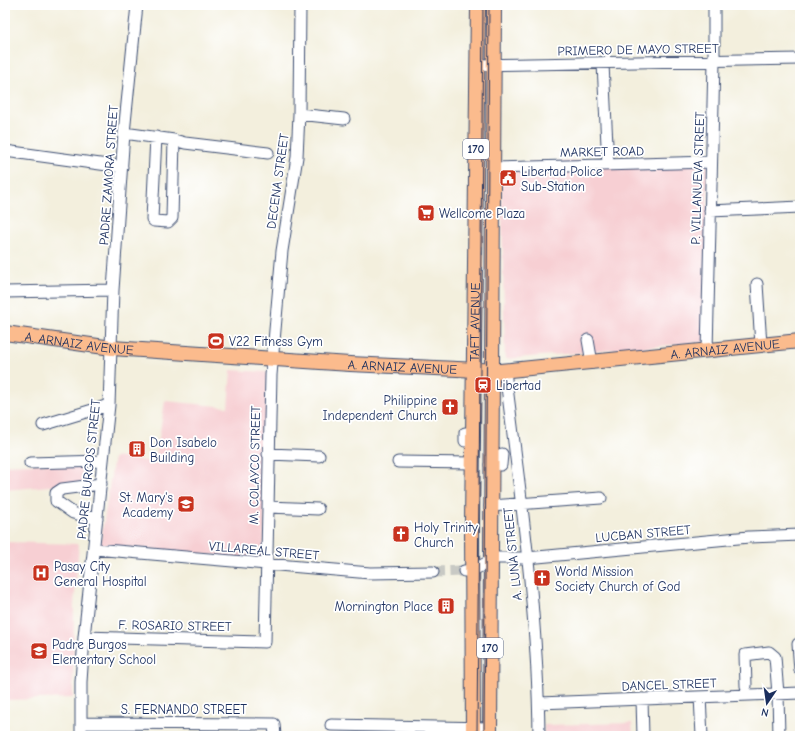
<svg xmlns="http://www.w3.org/2000/svg" width="805" height="741" viewBox="0 0 805 741" font-family="'Comic Neue',sans-serif">
	<style>
		.built { fill: #f7cfd3 }
		.lines { fill: none; stroke-linecap: round; stroke-linejoin: round }
		.minor-tunnel { stroke: #c8c9c4; stroke-width: 11; stroke-dasharray: 11 5.5; stroke-linecap: butt }
		.minor-casing { stroke: #3b4c71; stroke-width: 13 }
		.major-casing { stroke: #3b4c71; stroke-width: 16 }
		.minor { stroke: #fff; stroke-width: 11 }
		.major { stroke: #fbbb8d; stroke-width: 14 }
		.tram { stroke: #1b2f5e; stroke-width: 1 }
		.labels { text-anchor: middle; stroke-width: 3.5; stroke-linejoin: round; paint-order: stroke }
		.shield { fill: #fff; stroke: #5f6d8e; stroke-width: 1 }
		.shield-label { font-size: 12px; font-weight: bold; fill: #1b2f5e }
		.street-label { font-size: 13px; fill: #1b2f5e; stroke: #fff }
		.poi-label { font-size: 13px; fill: #1b2f5e; stroke: #fff; text-anchor: start }
	</style>
	<rect width="100%" height="100%" fill="#fff"/>
	<filter id="ink" filterUnits="userSpaceOnUse"><feTurbulence type="fractalNoise" baseFrequency=".025" numOctaves="2"/><feDisplacementMap in="SourceGraphic" scale="8" xChannelSelector="R" yChannelSelector="G"/><feConvolveMatrix kernelMatrix="1 2 1 2 8 2 1 2 1" color-interpolation-filters="sRGB"/></filter>
	<filter id="wash" filterUnits="userSpaceOnUse"><feTurbulence type="fractalNoise" baseFrequency=".012" numOctaves="4" result="noise"/><feDisplacementMap in="SourceGraphic" scale="16" xChannelSelector="R" yChannelSelector="G"/><feGaussianBlur stdDeviation="0.9" result="paint"/><feColorMatrix in="noise" values="0 0 0 0 0 0 0 0 0 0 0 0 0 0 0 0 0 1.4 0 .05"/><feComposite in="paint" operator="in"/></filter>
	<g filter="url(#wash)">
		<rect width="100%" height="100%" fill="#f3efdd"/>
		<path class="built" d="M708,156l-1,186 -202,17 -4,-195z
			M231,370l36,2 -3,188 -164,-15 14,-88 41,5 10,-61 63,6z
			M82,462l1,21 -78,7v-25z
			M5,542l74,2 -5,61 -1,93 -68,2z
			M632,723l1,13h-89v-11z"/>
	</g>
	<g filter="url(#ink)">
		<g class="lines">
			<path class="minor-tunnel" d="M433,572l31,-1"/>
			<g class="minor-casing">
				<path id="minor" d="M603,64l5,101
					M477,65l323,-6
					M299,114l45,5
					M124,133l50,7 11,3 83,10
					M156,137l-4,82 2,2 14,1 4,-4 2,-78
					M5,151l117,16
					M493,168l218,-6
					M710,211l90,-4
					M757,284l4,61
					M5,292l108,-2
					M588,340l4,23
					M707,351l7,-289v-57
					M505,371c15,121 33,243 34,365
					M43,425l66,-20
					M465,441v-8h8
					M268,454l51,2
					M398,462l75,1
					M30,463l73,-2
					M490,465h11l1,-11
					M490,506l111,-8
					M268,507l50,2
					M97,519l-24,-6 -17,-12v-8l6,-4 39,-5
					M94,549l276,24 63,-1
					M464,571l9,-1 23,-12h31l222,-21 51,-2
					M84,637l181,5 6,-267 11,-124 15,-94 2,-43 1,-109
					M798,644l2,26
					M746,686l-1,-31 24,-3 6,5 3,37 1,42
					M700,697l2,39
					M642,699l1,37
					M539,703l261,-10
					M81,723l193,1 1,12
					M331,725l159,3
					M81,736v-54l3,-45 25,-232 4,-115 11,-157 13,-128"/>
			</g>
			<g class="major-casing">
				<g id="major">
					<path id="s1" d="M5,333l107,15 238,16 150,7 300,-30"/>
					<path id="s2" d="M473,736l-1,-212 6,-519"/>
					<path d="M490,736l4,-731"/>
				</g>
			</g>
			<use href="#minor" class="minor"/>
			<use href="#major" class="major"/>
			<path class="tram" d="M477,736l6,-731
				M484,736l5,-731"/>
		</g>
	</g>
	<defs>
		<g id="civic-square" transform="scale(0.9)"><rect x="-9" y="-9" width="18" height="18" rx="4" fill="#c8321e" stroke="#fff"/><path d="M-.6-6.5H3V-4.5H.6V-3L4-1V1h2V6H-6V1h2V-1L-.6-3ZM-1.2 2.5V6h2.4V2.5Z" fill="#fff"/></g>
		<g id="supermarket-square" transform="scale(0.9)"><rect x="-9" y="-9" width="18" height="18" rx="4" fill="#c8321e" stroke="#fff"/><path d="M-6-5.5h2.5l.6 2H6L4.5 2H-2.5L-4.4-4H-6ZM-1.5 3.2a1.3 1.3 0 1 0 .1 0ZM3 3.2a1.3 1.3 0 1 0 .1 0Z" fill="#fff"/></g>
		<g id="stadium-square" transform="scale(0.9)"><rect x="-9" y="-9" width="18" height="18" rx="4" fill="#c8321e" stroke="#fff"/><path d="M0-5a6.5 5 0 1 0 0 10a6.5 5 0 1 0 0-10ZM-3.5-1.8h7v3.6h-7Z" fill="#fff"/></g>
		<g id="station-square" transform="scale(0.9)"><rect x="-9" y="-9" width="18" height="18" rx="4" fill="#c8321e" stroke="#fff"/><path d="M-3-6H3Q5-6 5-4V2Q5 4 3 4L4.5 6H3L1.5 4h-3L-3 6H-4.5L-3 4Q-5 4-5 2V-4Q-5-6-3-6ZM-3.5-4v3h7v-3ZM-3.5 1v1.5H-2V1ZM2 1v1.5H3.5V1Z" fill="#fff"/></g>
		<g id="church-square" transform="scale(0.9)"><rect x="-9" y="-9" width="18" height="18" rx="4" fill="#c8321e" stroke="#fff"/><path d="M-1.2-6h2.4v3.5h3.3v2.4h-3.3V6h-2.4V-.1h-3.3v-2.4h3.3Z" fill="#fff"/></g>
		<g id="building-square" transform="scale(0.9)"><rect x="-9" y="-9" width="18" height="18" rx="4" fill="#c8321e" stroke="#fff"/><path d="M-4-6H4V6H1V3H-1V6H-4ZM-2.5-4.3h1.7v1.8h-1.7ZM.8-4.3h1.7v1.8H.8ZM-2.5-1h1.7V.8h-1.7ZM.8-1h1.7V.8H.8Z" fill="#fff"/></g>
		<g id="school-square" transform="scale(0.9)"><rect x="-9" y="-9" width="18" height="18" rx="4" fill="#c8321e" stroke="#fff"/><path d="M0-5L7-2L0 1L-7-2ZM-4 1L0 2.5L4 1V4Q0 6-4 4Z" fill="#fff"/></g>
		<g id="hospital-square" transform="scale(0.9)"><rect x="-9" y="-9" width="18" height="18" rx="4" fill="#c8321e" stroke="#fff"/><path d="M-5-5h3v3.5h4V-5h3V5h-3V1.5h-4V5h-3Z" fill="#fff"/></g>
	</defs>
	<g fill-rule="evenodd">
		<use href="#civic-square" x="508" y="178"/>
		<use href="#supermarket-square" x="426" y="213"/>
		<use href="#stadium-square" x="216" y="341"/>
		<use href="#station-square" x="483" y="385"/>
		<use href="#church-square" x="450" y="407"/>
		<use href="#building-square" x="137" y="449"/>
		<use href="#school-square" x="186" y="504"/>
		<use href="#church-square" x="401" y="534"/>
		<use href="#hospital-square" x="41" y="573"/>
		<use href="#church-square" x="542" y="578"/>
		<use href="#building-square" x="446" y="606"/>
		<use href="#school-square" x="39" y="651"/>
	</g>
	<g class="labels">
		<g class="shield">
			<rect x="463" y="139" width="26" height="20" rx="3"/>
			<rect x="477" y="638" width="26" height="20" rx="3"/>
		</g>
		<g class="shield-label">
			<text x="476" y="153">170</text>
			<text x="490" y="652">170</text>
		</g>
		<g class="street-label">
			<text transform="translate(638 49) rotate(-1)" y="5">PRIMERO DE MAYO STREET</text>
			<text transform="translate(602 151) rotate(-1)" y="5">MARKET ROAD</text>
			<text transform="translate(108 175) rotate(-86)" y="5">PADRE ZAMORA STREET</text>
			<text transform="translate(697 178) rotate(-88)" y="5">P. VILLANUEVA STREET</text>
			<text transform="translate(277 181) rotate(-82)" y="5">DECENA STREET</text>
			<text dy="5" stroke="none"><textPath href="#s2" startOffset="414">TAFT AVENUE</textPath></text>
			<text dy="5" stroke="none"><textPath href="#s1" startOffset="75">A. ARNAIZ AVENUE</textPath></text>
			<text dy="5" stroke="none"><textPath href="#s1" startOffset="723">A. ARNAIZ AVENUE</textPath></text>
			<text dy="5" stroke="none"><textPath href="#s1" startOffset="399">A. ARNAIZ AVENUE</textPath></text>
			<text transform="translate(254 465) rotate(-89)" y="5">M. COLAYCO STREET</text>
			<text transform="translate(88 469) rotate(-84)" y="5">PADRE BURGOS STREET</text>
			<text transform="translate(643 533) rotate(-5)" y="5">LUCBAN STREET</text>
			<text transform="translate(264 550) rotate(5)" y="5">VILLAREAL STREET</text>
			<text transform="translate(512 554) rotate(-96)" y="5">A. LUNA STREET</text>
			<text transform="translate(175 625) rotate(1)" y="5">F. ROSARIO STREET</text>
			<text transform="translate(669 684) rotate(-2)" y="5">DANCEL STREET</text>
			<text x="184" y="714">S. FERNANDO STREET</text>
		</g>
		<g class="poi-label">
			<text x="521" y="176">Libertad Police<tspan x="521" dy="15">Sub-Station</tspan></text>
			<text x="439" y="218">Wellcome Plaza</text>
			<text x="229" y="346">V22 Fitness Gym</text>
			<text x="496" y="390">Libertad</text>
			<text x="437" y="405" text-anchor="end">Philippine<tspan x="437" dy="15">Independent Church</tspan></text>
			<text x="150" y="447">Don Isabelo<tspan x="150" dy="15">Building</tspan></text>
			<text x="173" y="502" text-anchor="end">St. Mary's<tspan x="173" dy="15">Academy</tspan></text>
			<text x="414" y="532">Holy Trinity<tspan x="414" dy="15">Church</tspan></text>
			<text x="54" y="571">Pasay City<tspan x="54" dy="15">General Hospital</tspan></text>
			<text x="555" y="576">World Mission<tspan x="555" dy="15">Society Church of God</tspan></text>
			<text x="433" y="611" text-anchor="end">Mornington Place</text>
			<text x="52" y="649">Padre Burgos<tspan x="52" dy="15">Elementary School</tspan></text>
		</g>
	</g>
	<rect width="805" height="741" fill="none" stroke="#fff" stroke-width="20"/>
	<g transform="translate(767 703) rotate(193)" stroke="#ffffff" stroke-width="3" paint-order="stroke">
	<path d="M0-3L7 15L0 10L-7 15Z" fill="#1b2f5e"/>
	<text y="-6" font-size="11" font-weight="bold" text-anchor="middle" fill="#1b2f5e">N</text>
	</g>
</svg>
